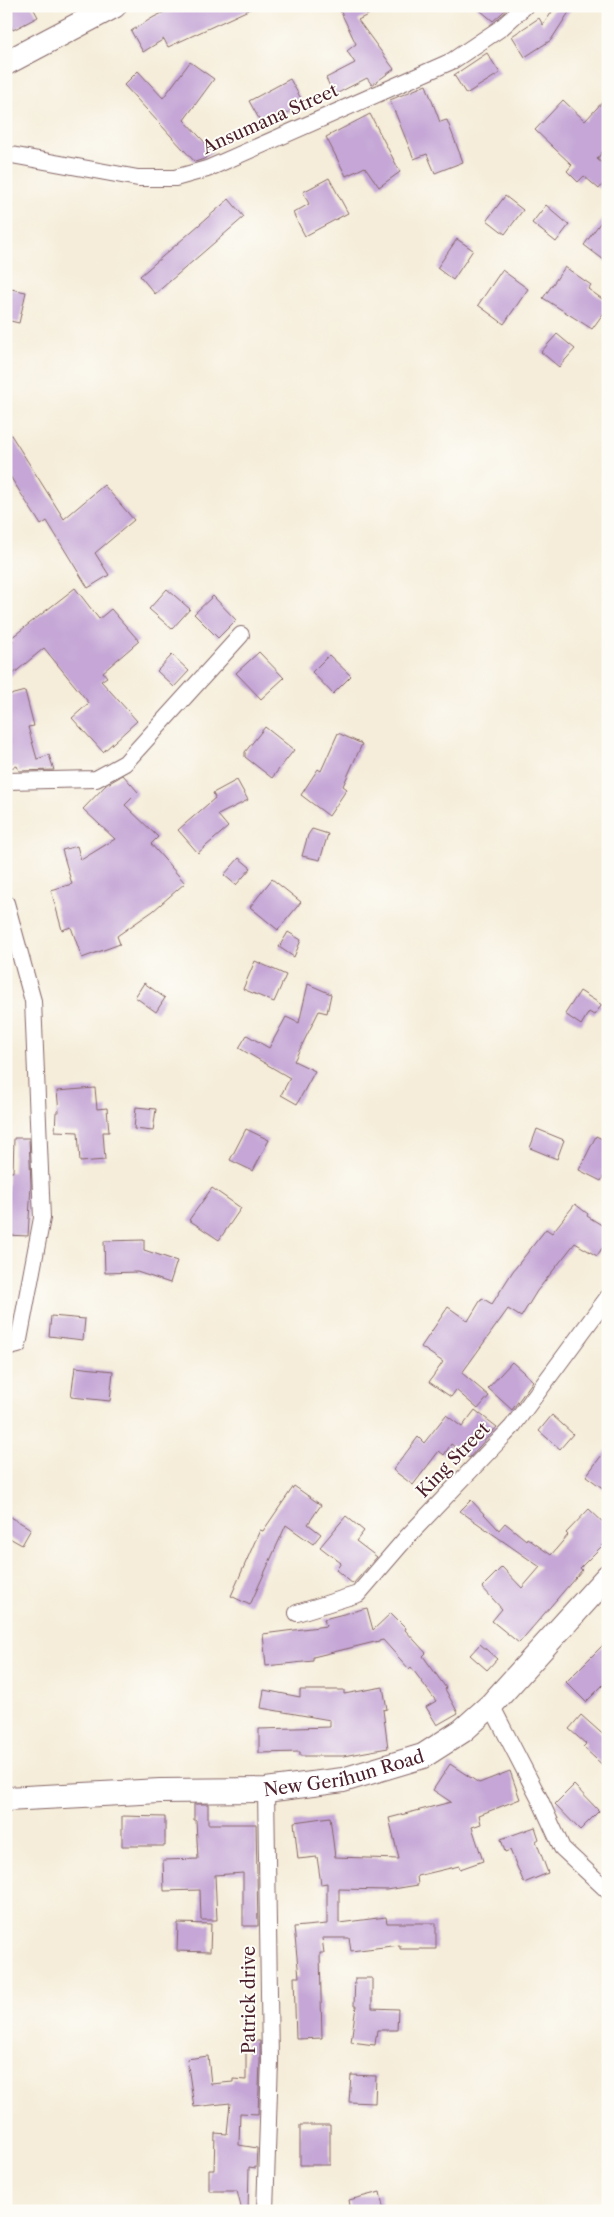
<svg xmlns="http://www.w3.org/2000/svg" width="614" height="2217" viewBox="0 0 614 2217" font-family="'Libre Caslon Text',serif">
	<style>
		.building { fill: #c5a6d6 }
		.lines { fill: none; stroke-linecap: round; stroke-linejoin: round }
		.street-casing { stroke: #866768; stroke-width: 18 }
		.secondary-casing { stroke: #866768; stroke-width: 26 }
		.street { stroke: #fff; stroke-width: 16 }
		.secondary { stroke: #fff; stroke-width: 24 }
		.labels { text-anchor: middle; stroke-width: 4; stroke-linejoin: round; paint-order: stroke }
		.street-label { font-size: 18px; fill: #4a1f2b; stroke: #fdfcf7 }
	</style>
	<rect width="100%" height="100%" fill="#fdfcf7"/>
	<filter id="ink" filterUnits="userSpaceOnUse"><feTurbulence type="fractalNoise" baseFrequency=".02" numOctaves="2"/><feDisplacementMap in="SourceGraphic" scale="10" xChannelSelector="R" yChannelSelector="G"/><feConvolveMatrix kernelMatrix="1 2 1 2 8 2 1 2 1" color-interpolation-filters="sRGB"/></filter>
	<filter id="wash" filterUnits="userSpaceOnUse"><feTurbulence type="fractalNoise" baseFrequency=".0096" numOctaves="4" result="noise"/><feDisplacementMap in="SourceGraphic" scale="20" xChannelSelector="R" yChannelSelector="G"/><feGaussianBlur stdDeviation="1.12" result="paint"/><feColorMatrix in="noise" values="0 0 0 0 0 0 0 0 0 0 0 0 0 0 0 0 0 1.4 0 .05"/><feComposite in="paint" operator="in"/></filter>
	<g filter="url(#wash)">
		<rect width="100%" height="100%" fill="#f5edd9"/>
		<g id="blocks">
			<path class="building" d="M6,6h26l6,11 -25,13 -7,-12z
				M177,6h80l-89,41 -4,-8 -21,13 -12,-21 23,-14z
				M338,6h47l-27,14 36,49 -22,16 -5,-7 -33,17 -8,-17 29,-15 -8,-12 9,-7z
				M475,6h35l-17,15z
				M556,6h17l-22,34 -26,17 -13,-21 27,-18 4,7z
				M487,53l13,20 -34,21 -12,-19z
				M190,62l24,17 -30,41 29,31 -9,8 -9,3 -71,-77 14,-14 25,27z
				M290,79l14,25 -41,22 -14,-25z
				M426,85l14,37 7,-2 16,42 -28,11 -8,-19 -13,5 -24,-59z
				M608,96v48l-11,15 11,9v10l-9,11 -15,-13 -6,6 -11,-11 5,-6 -37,-35 28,-30 22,21z
				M370,114l30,58 -21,15 -14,-20 -19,9 -20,-39z
				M329,178l19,35 -43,23 -12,-23 16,-9 -6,-12z
				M505,196l18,14 -18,24 -18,-14z
				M229,199l15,18 -89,77 -15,-18z
				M546,205l23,20 -13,17 -24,-19z
				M608,212v51l-24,-18z
				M457,239l16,11 -20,30 -16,-12z
				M565,267l26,18 -3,4 20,14v4l-16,22 -49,-31z
				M502,270l26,19 -24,35 -26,-19z
				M6,288l20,4 -7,31 -13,-3z
				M557,334l18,15 -16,18 -18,-15z
				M6,427l58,92 40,-34 30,35 -39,33 14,22 -21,13 -41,-67 -6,4 -35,-55z
				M75,588l24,31 12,-10 28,32 -36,31 4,5 -6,4 36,40 -34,31 -31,-34 17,-15 -45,-55 -38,32v-34l7,-5 -2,-3z
				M167,589l23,20 -18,20 -23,-20z
				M213,596l23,24 -18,18 -24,-24z
				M259,652l25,26 -23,21 -25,-26z
				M172,655l17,16 -15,16 -17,-16z
				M329,655l22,21 -18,18 -21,-22z
				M25,691l9,35 -6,1 9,32 12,-4 5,15 -35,1 -2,-5 -11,3v-73z
				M265,727l29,23 -22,28 -27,-21v-5z
				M338,733l24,11 -19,42 4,3 -18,27 -28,-21 17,-26 3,2z
				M123,775l15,17 -13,13 33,32 -7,7 34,39 -32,28 -36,25 3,8 -38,14 -11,-31 -9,3 -11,-40 21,-6 -10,-34 15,-4 4,14 34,-21 -32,-30 23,-24z
				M237,780l11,20 -30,15 10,12 -30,26 -20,-23 37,-32 -2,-5z
				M312,829l16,5 -8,26 -18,-4 6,-21z
				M239,858l12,10 -15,17 -12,-10z
				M272,879l29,23 -23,28 -28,-23z
				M288,932l13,8 -7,17 -15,-10z
				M255,961l31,14 -12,27 -31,-13z
				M144,983l21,15 -9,14 -21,-15z
				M308,984l23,10 -4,19 -8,-2 -25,50 21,10 -18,33 -16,-9 9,-17 -51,-30 8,-13 22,13 17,-31 13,6z
				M580,991l22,14 -8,10 -5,-3 -8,13 -16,-11z
				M95,1088l2,21 10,-1 2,24h-6l2,28 -25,2 -2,-30 -23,-1 1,-19h3l-2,-21z
				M136,1107l20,2 -3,22 -19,-2z
				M246,1129l23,11 -16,31 -23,-11z
				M537,1129l27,11 -7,19 -27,-11z
				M596,1136l12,6v26l-7,13 -22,-11z
				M14,1138h15l2,47 -3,51 -22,-1 2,-63h5z
				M212,1188l29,20 -22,32 -30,-20z
				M575,1204l13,10 -1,2 21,13v10l-11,17 -22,-13 -38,48 -16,26 -13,-8 -46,64 27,23 -11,13 -22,-19 -5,7 -22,-15 14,-20 -22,-15 27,-40 20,14 14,-23 10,6 21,-33 33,-42 6,4z
				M144,1240v10l33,11 -7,22 -33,-11 -32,1 -1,-32z
				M51,1316l34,3 -2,21 -34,-4z
				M512,1362l21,19 -21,29 -24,-22z
				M75,1367l38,4 -3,30 -39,-4z
				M475,1410l22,17 -28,31 -18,-14 -7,11 -5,-4 -26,34 -20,-15 25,-33 6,6 22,-28 16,12z
				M552,1415l21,19 -13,15 -21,-18z
				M608,1447v45l-22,-16z
				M294,1486l27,19 -13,19 13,10 -8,10 -27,-19 -36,80 -19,-9 29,-66 3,1z
				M471,1500l28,30 6,-7 21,17 1,-2 24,17 17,-20 -2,-2 23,-24 19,18v13l-28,28 2,2 -63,73 -27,-22 10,-12 -20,-22 20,-20 20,21 18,-21 -80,-56z
				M6,1514l25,15 -9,16 -16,-9z
				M346,1516l18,15 -8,10 21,16 -24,27 -17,-14 5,-7 -21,-16z
				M367,1608l6,22 18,-17 15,15 -1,2 21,23 -3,3 23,32 -1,1 13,24 -21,12 -11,-18 10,-6 -25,-34 -2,2 -26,-29 -70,17v4l-47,5 -3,-32 63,-8 -2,-7z
				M608,1640v40l-22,22 -20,-20z
				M480,1644l17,15 -10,11 -17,-15z
				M383,1687l4,22 -4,1 5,38 -45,8h-43v-4l-41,1v-24l71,-2v-7l-69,-12 3,-18 36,7v-7h44v4z
				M581,1715l27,24v31l-25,-23 3,-3 -17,-15z
				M450,1764l29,19 31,-12 10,28 -41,16 2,9 -9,3 11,34 -23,8 -1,-3 -42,10 1,9 -31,5 -48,-1v34l47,-6 1,6h49v26h-36v-4l-49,6 -2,-13h-27l2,15h-4l2,85 -26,1 -2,-62h5l-5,-50 33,-3v-41l-6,1 -4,-27 -19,2 -4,-37 36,-5 5,40 64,2 -10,-41 62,-16 -18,-12z
				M574,1785l25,26 -19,19 -25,-26z
				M194,1804h14v20h48l2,102h-15v-53l-28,2 2,45h-16l-1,-30 -36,1 -1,-31 35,-1 -2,-39h-2z
				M122,1816l43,1v29h-43z
				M535,1827l4,12 -3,2 12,32 -24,10 -14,-33 -5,2 -4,-13z
				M178,1923l33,1 -1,28 -33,-1z
				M355,1978h17v30l26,1 -1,21h-20l-2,15 -24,-3 5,-36h-2z
				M246,2041h14v20l-2,53 -18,-1 -1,32 18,3 -1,20 -7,-1 -1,44h-6l-5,-20h-28v-21h5l1,-37 12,1 3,-31 -36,4 -7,-48 21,-3 3,28 22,-2v-3l13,1z
				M351,2075l25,1 -1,27 -26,-1z
				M300,2125h30v40h-30z
				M380,2192l4,19h-33l-2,-11z"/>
		</g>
	</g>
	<g filter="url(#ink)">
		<use href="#blocks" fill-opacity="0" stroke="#866768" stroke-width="1"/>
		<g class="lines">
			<g class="street-casing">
				<path id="street" d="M6,154l132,24h37l32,-9 245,-108 49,-33 24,-22
					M6,781l90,-2 29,-16 116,-128
					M6,903l27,98 9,217 -24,127 -12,3
					M297,1613l61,-19 50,-58 104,-109 96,-130
					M491,1705l49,95 22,48 46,43
					M265,2211l5,-150 -4,-271"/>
			</g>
			<g class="secondary-casing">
				<g id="secondary">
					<path d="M6,63l108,-57"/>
					<path id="s1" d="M6,1799l154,-8 106,-1 77,-10 80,-24 39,-25 29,-26 117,-129"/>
				</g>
			</g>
			<use href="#street" class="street"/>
			<use href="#secondary" class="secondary"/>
		</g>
	</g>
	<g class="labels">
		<g class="street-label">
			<text transform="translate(270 119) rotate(-24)" y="6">Ansumana Street</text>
			<text transform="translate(453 1460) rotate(-46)" y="6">King Street</text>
			<text dy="6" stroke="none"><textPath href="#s1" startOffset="340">New Gerihun Road</textPath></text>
			<text transform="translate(249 2000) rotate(-90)" y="6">Patrick drive</text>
		</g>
	</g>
	<rect width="614" height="2217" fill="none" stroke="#fdfcf7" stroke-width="25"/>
</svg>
